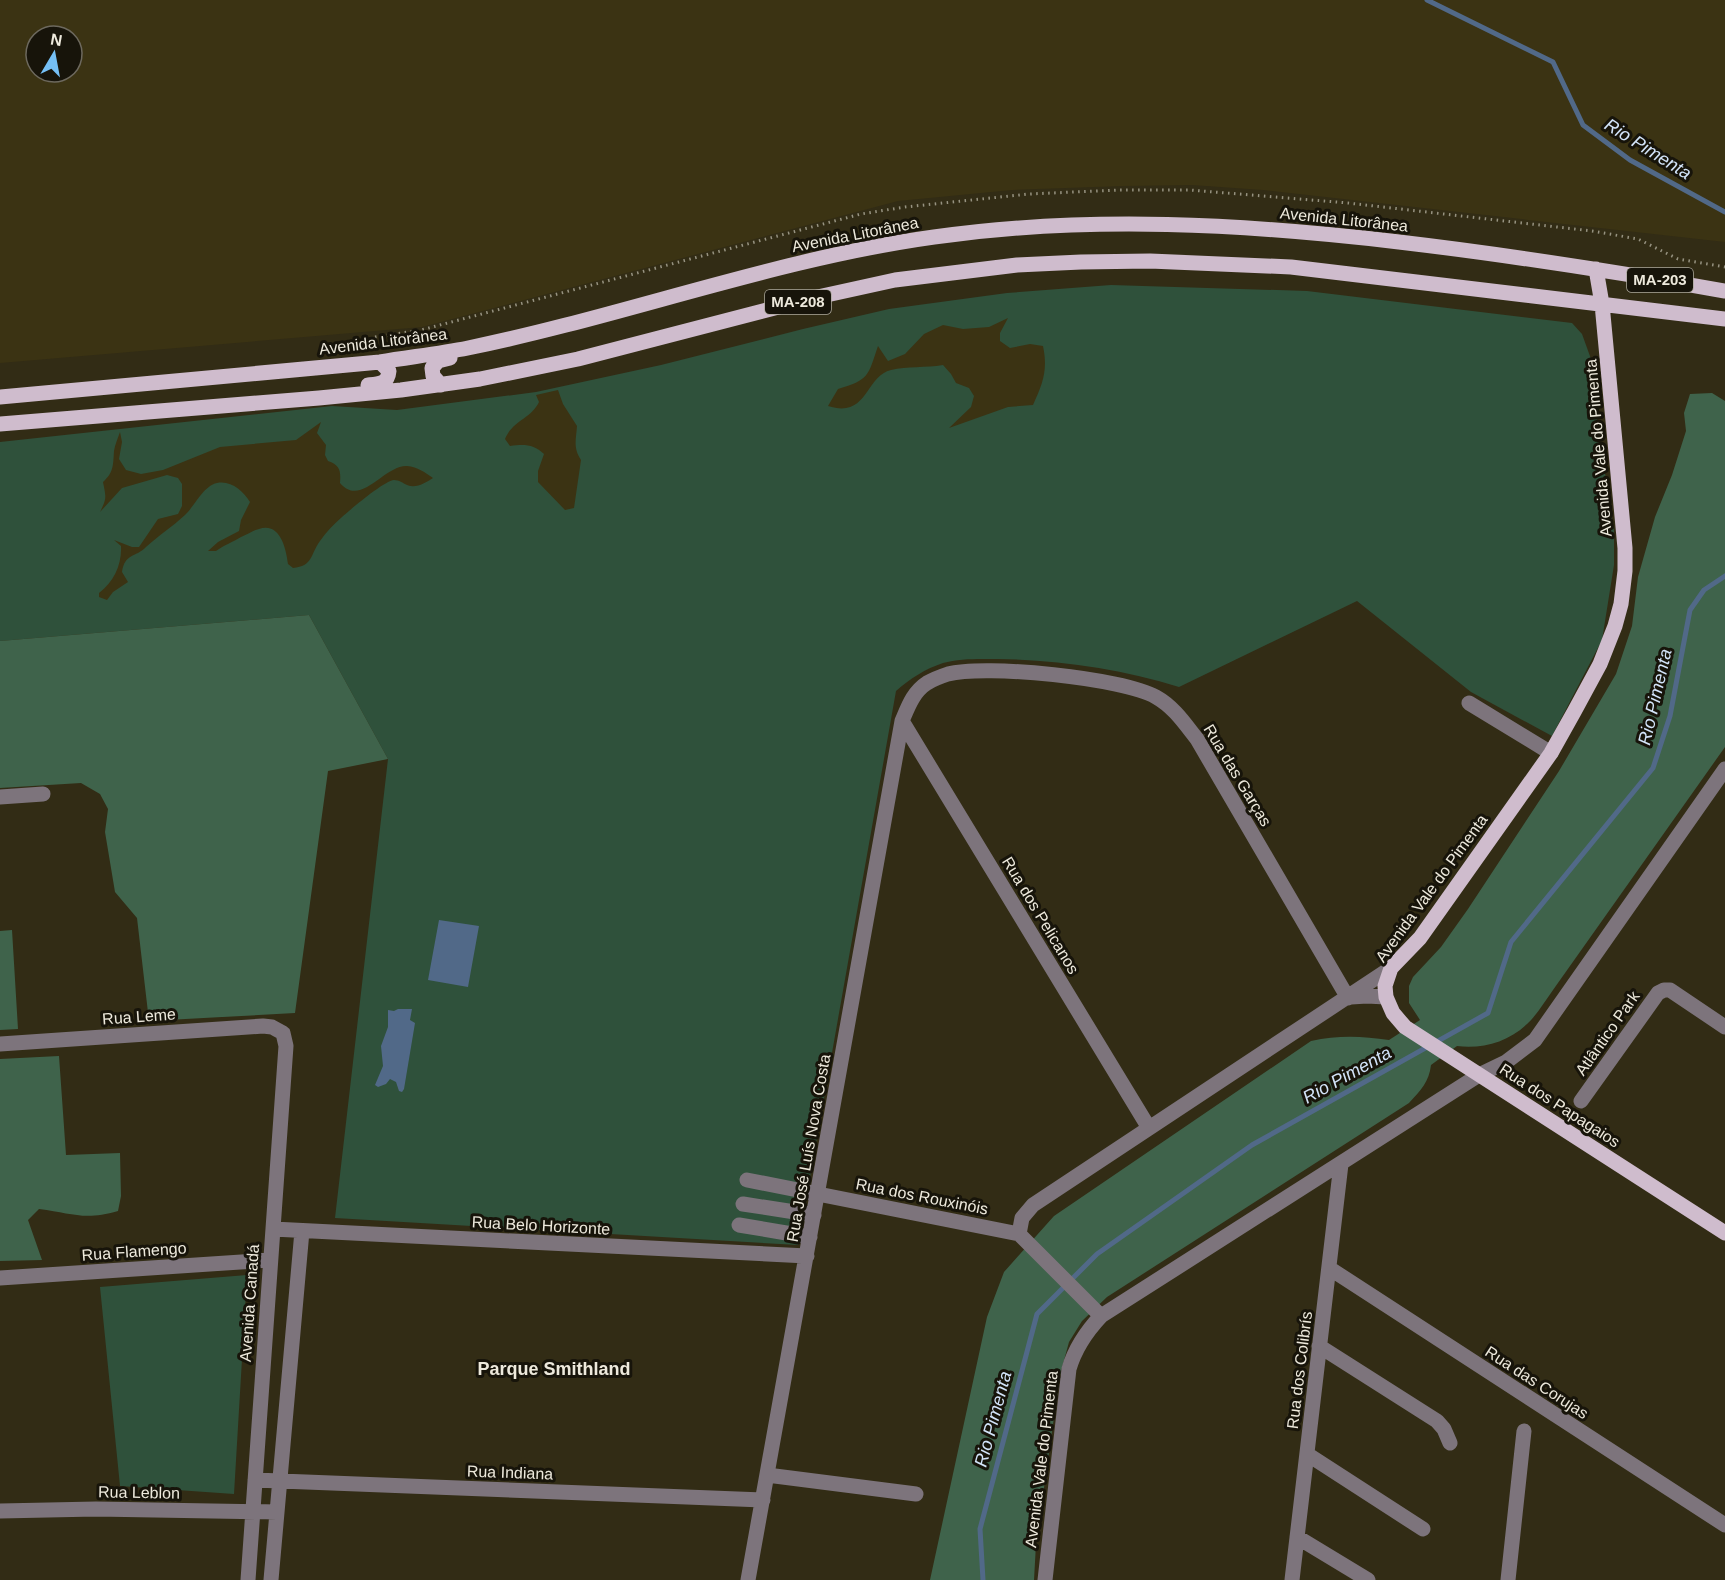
<svg xmlns="http://www.w3.org/2000/svg" width="1725" height="1580" viewBox="0 0 1725 1580" font-family="Helvetica,sans-serif">
	<style>
		.green { fill: #2f513b }
		.forest { fill: #3f634b }
		.sand { fill: #3b3313; fill-rule: evenodd }
		.water { fill: #516988 }
		.lines { fill: none; stroke-linecap: round; stroke-linejoin: round }
		.stream { stroke: #516988; stroke-width: 5 }
		.path { stroke: #979381; stroke-width: 3; stroke-dasharray: 1.5 4.5; stroke-linecap: butt }
		.minor { stroke: #7d747c; stroke-width: 15 }
		.major { stroke: #cfbccd; stroke-width: 15 }
		.labels { text-anchor: middle; stroke-width: 6; stroke-linejoin: round; paint-order: stroke }
		.shield { fill: #17140a; stroke: #ada99d; stroke-width: 1.5 }
		.shield-label { font-size: 15px; font-weight: bold; fill: #ede9dc }
		.street-label { font-size: 16px; fill: #ede9dc; stroke: #17140a }
		.water-label { font-size: 18px; font-style: italic; fill: #d3e4f9; stroke: #17140a }
		.neighbourhood-label { font-size: 18px; font-weight: bold; fill: #ede9dc; stroke: #17140a }
	</style>
	<rect width="100%" height="100%" fill="#322c15"/>
	<path class="green" d="M1111,285l196,6 265,32 10,11 9,25 7,69 16,103v34l-12,75 -50,96 -81,-44 -114,-91 -178,86c-57,-18 -121,-27 -181,-28 -17,0 -38,-1 -55,4 -18,6 -32,15 -47,28l-98,554 -463,-27 53,-459 -79,-144 -309,26v-199l332,-36 65,4 139,-18 125,-27 142,-36 86,-20 118,-16z
		M247,1275l-13,219 -114,-8 -20,-199z"/>
	<path class="forest" d="M1712,393l13,8v346l-172,243c-8,11 -16,25 -26,34 -19,18 -44,25 -70,22l-26,19c-2,17 -10,25 -22,38l-302,194 -25,24 -13,21 -9,33 -24,169 -2,36h-104l57,-263 17,-45 50,-56 257,-175c27,-6 51,-5 78,-1l31,-20 -11,-17v-17l4,-9 28,-30 27,-38 91,-138 57,-97 16,-48 6,-49 17,-60 17,-42 14,-44 -2,-18 6,-19z
		M309,615l79,144 -60,12 -33,242 -146,8 -12,-103 -22,-26 -10,-60 3,-23 -8,-15 -19,-11 -81,5v-147z
		M12,930l6,99 -18,1v-99z
		M59,1056l7,99 54,-2 1,43 -3,15c-34,10 -46,2 -79,-2l-11,11 14,40 -42,1v-202z"/>
	<path class="sand" d="M0,0h1725v242l-462,-52 -71,-5 -69,1 -111,4 -114,11 -476,126 -422,36zM36,36h36v36h-36z
		M1008,318l-8,15v8l10,7 20,-4 13,2c5,24 0,37 -10,59l-25,2 -59,21 22,-21 3,-11 -5,-8 -13,-5 -5,-9 -8,-9c-17,3 -36,1 -52,5 -26,6 -23,49 -63,36l10,-17c31,-9 30,-13 40,-43l10,15 17,-7 19,-20 19,-9 20,4 26,-2z
		M558,390l5,14 14,22c-1,14 -4,22 4,34l-7,48 -9,2 -27,-28v-11l6,-17c-10,-10 -20,-10 -34,-8l-5,-7c8,-19 26,-20 34,-37l-3,-7z
		M321,422l-4,11 9,12 -1,10 3,6c12,4 13,10 12,22 21,25 44,-18 67,-17 11,1 17,6 26,12 -8,5 -17,11 -26,7 -4,-2 -8,-5 -13,-5 -10,1 -43,29 -52,37 -8,7 -16,15 -22,24 -10,14 -7,25 -27,27l-5,-4c-2,-16 -8,-42 -29,-35 -6,1 -12,6 -18,8 -8,5 -17,8 -25,14h-8l10,-9 21,-11 2,-11 9,-18c-7,-11 -19,-22 -33,-19 -14,3 -22,23 -32,32 -13,12 -26,20 -39,32 -11,11 -21,6 -24,25l6,10 -15,10 -6,8 -8,-3v-4c15,-11 23,-29 22,-47l-7,-6 18,7h7l19,-28 20,-5 4,-8v-22l-4,-6 -11,-3 -45,13 -22,24c7,-14 6,-15 3,-30 11,-10 10,-17 11,-31 1,-7 4,-13 6,-19l2,10 -3,17 7,11 15,4 22,-4 57,-23 76,-7z"/>
	<path class="water" d="M439,920l40,6 -11,61 -40,-7z
		M398,1009h14l-2,11 5,3 -11,66 -2,3 -3,-1 -3,-9 -6,-3 -4,5 -8,3 -3,-2 8,-19 -2,-20 7,-19v-17l6,1z"/>
	<g class="lines">
		<path class="stream" d="M1427,0l126,62 30,63 47,35 95,52
			M983,1580l-3,-51 57,-215 60,-60 155,-109 236,-132 23,-71 142,-174 17,-52 20,-106 14,-20 21,-14"/>
		<path class="path" d="M375,337l46,-7 440,-116 44,-7 124,-13 91,-4h70l158,13 244,28 46,8 40,20 47,8"/>
		<path class="minor" d="M1469,703l82,50
			M902,721l247,407
			M0,797l43,-3
			M1351,997l16,-1 19,1
			M0,1044l263,-18 9,1 11,6 3,13 -38,534
			M1581,1101l77,-108 6,-3h6l55,37
			M747,1180l272,54
			M743,1204l71,11
			M739,1225l71,12
			M273,1229l534,27
			M1019,1234l3,-16 11,-13 358,-237
			M1019,1234l82,82
			M1329,1268l396,257
			M0,1278l270,-18
			M1319,1346l118,75 7,8 6,14
			M1307,1454l116,75
			M767,1475l149,19
			M255,1480l508,20
			M0,1511l96,-2 181,3
			M1297,1537l71,43
			M271,1580l31,-349
			M748,1580l154,-859c6,-14 11,-29 25,-38 5,-3 15,-7 21,-9 37,-10 175,4 208,23 18,10 29,27 41,42l151,259
			M1045,1580l24,-211c6,-21 17,-37 32,-53l378,-241 27,-13 29,-22 190,-271
			M1292,1580l49,-416
			M1508,1580l16,-149"/>
		<path class="major" d="M1596,269l6,35 23,244v23l-4,33 -6,22 -15,38 -26,48 -23,41 -131,185 -29,30 -6,18 1,11 7,16 12,14 320,206
			M368,385c11,-1 20,-1 21,-14l-9,-9
			M441,385l-8,-9 -1,-8 6,-7 12,-3
			M0,397l380,-35c29,-5 58,-8 88,-14 156,-32 308,-89 466,-111 156,-22 311,-13 465,5 110,13 218,30 326,49
			M0,424l319,-26 82,-8 79,-11 98,-20 235,-61 82,-18 122,-15 64,-3 69,-1 141,6 434,52"/>
	</g>
	<g class="labels">
		<g class="shield">
			<rect x="1627" y="268" width="66" height="24" rx="4.5"/>
			<rect x="765" y="290" width="66" height="24" rx="4.5"/>
		</g>
		<g class="shield-label">
			<text x="1660" y="285">MA-203</text>
			<text x="798" y="307">MA-208</text>
		</g>
		<g class="street-label">
			<text transform="translate(1344 219) rotate(6)" y="6">Avenida Litorânea</text>
			<text transform="translate(855 234) rotate(-11)" y="6">Avenida Litorânea</text>
			<text transform="translate(383 341) rotate(-7)" y="6">Avenida Litorânea</text>
			<text transform="translate(1598 448) rotate(-95)" y="6">Avenida Vale do Pimenta</text>
			<text transform="translate(1238 775) rotate(59)" y="6">Rua das Garças</text>
			<text transform="translate(1431 888) rotate(-54)" y="6">Avenida Vale do Pimenta</text>
			<text transform="translate(1041 915) rotate(59)" y="6">Rua dos Pelicanos</text>
			<text transform="translate(139 1016) rotate(-4)" y="6">Rua Leme</text>
			<text transform="translate(1607 1033) rotate(-55)" y="6">Atlântico Park</text>
			<text transform="translate(1560 1105) rotate(33)" y="6">Rua dos Papagaios</text>
			<text transform="translate(808 1148) rotate(-80)" y="6">Rua José Luís Nova Costa</text>
			<text transform="translate(922 1196) rotate(11)" y="6">Rua dos Rouxinóis</text>
			<text transform="translate(541 1225) rotate(3)" y="6">Rua Belo Horizonte</text>
			<text transform="translate(134 1251) rotate(-4)" y="6">Rua Flamengo</text>
			<text transform="translate(249 1303) rotate(-86)" y="6">Avenida Canadá</text>
			<text transform="translate(1299 1370) rotate(-83)" y="6">Rua dos Colibrís</text>
			<text transform="translate(1537 1382) rotate(33)" y="6">Rua das Corujas</text>
			<text transform="translate(1041 1459) rotate(-83)" y="6">Avenida Vale do Pimenta</text>
			<text transform="translate(510 1472) rotate(2)" y="6">Rua Indiana</text>
			<text transform="translate(139 1492) rotate(1)" y="6">Rua Leblon</text>
		</g>
		<g class="water-label">
			<text transform="translate(1648 149) rotate(32)" y="6">Rio Pimenta</text>
			<text transform="translate(1655 697) rotate(-77)" y="6">Rio Pimenta</text>
			<text transform="translate(1347 1075) rotate(-29)" y="6">Rio Pimenta</text>
			<text transform="translate(993 1419) rotate(-75)" y="6">Rio Pimenta</text>
		</g>
		<g class="neighbourhood-label">
			<text x="554" y="1375">Parque Smithland</text>
		</g>
	</g>
	<g transform="translate(54 54) rotate(10)"><circle r="28" fill="#17140a" stroke="#6d695e" stroke-width="1.5"/>
	<path d="M0-4.5L10 22L0 15L-10 22Z" fill="#75c0f6"/>
	<text y="-9" font-size="16" font-weight="bold" text-anchor="middle" fill="#ede9dc">N</text>
	</g>
</svg>
